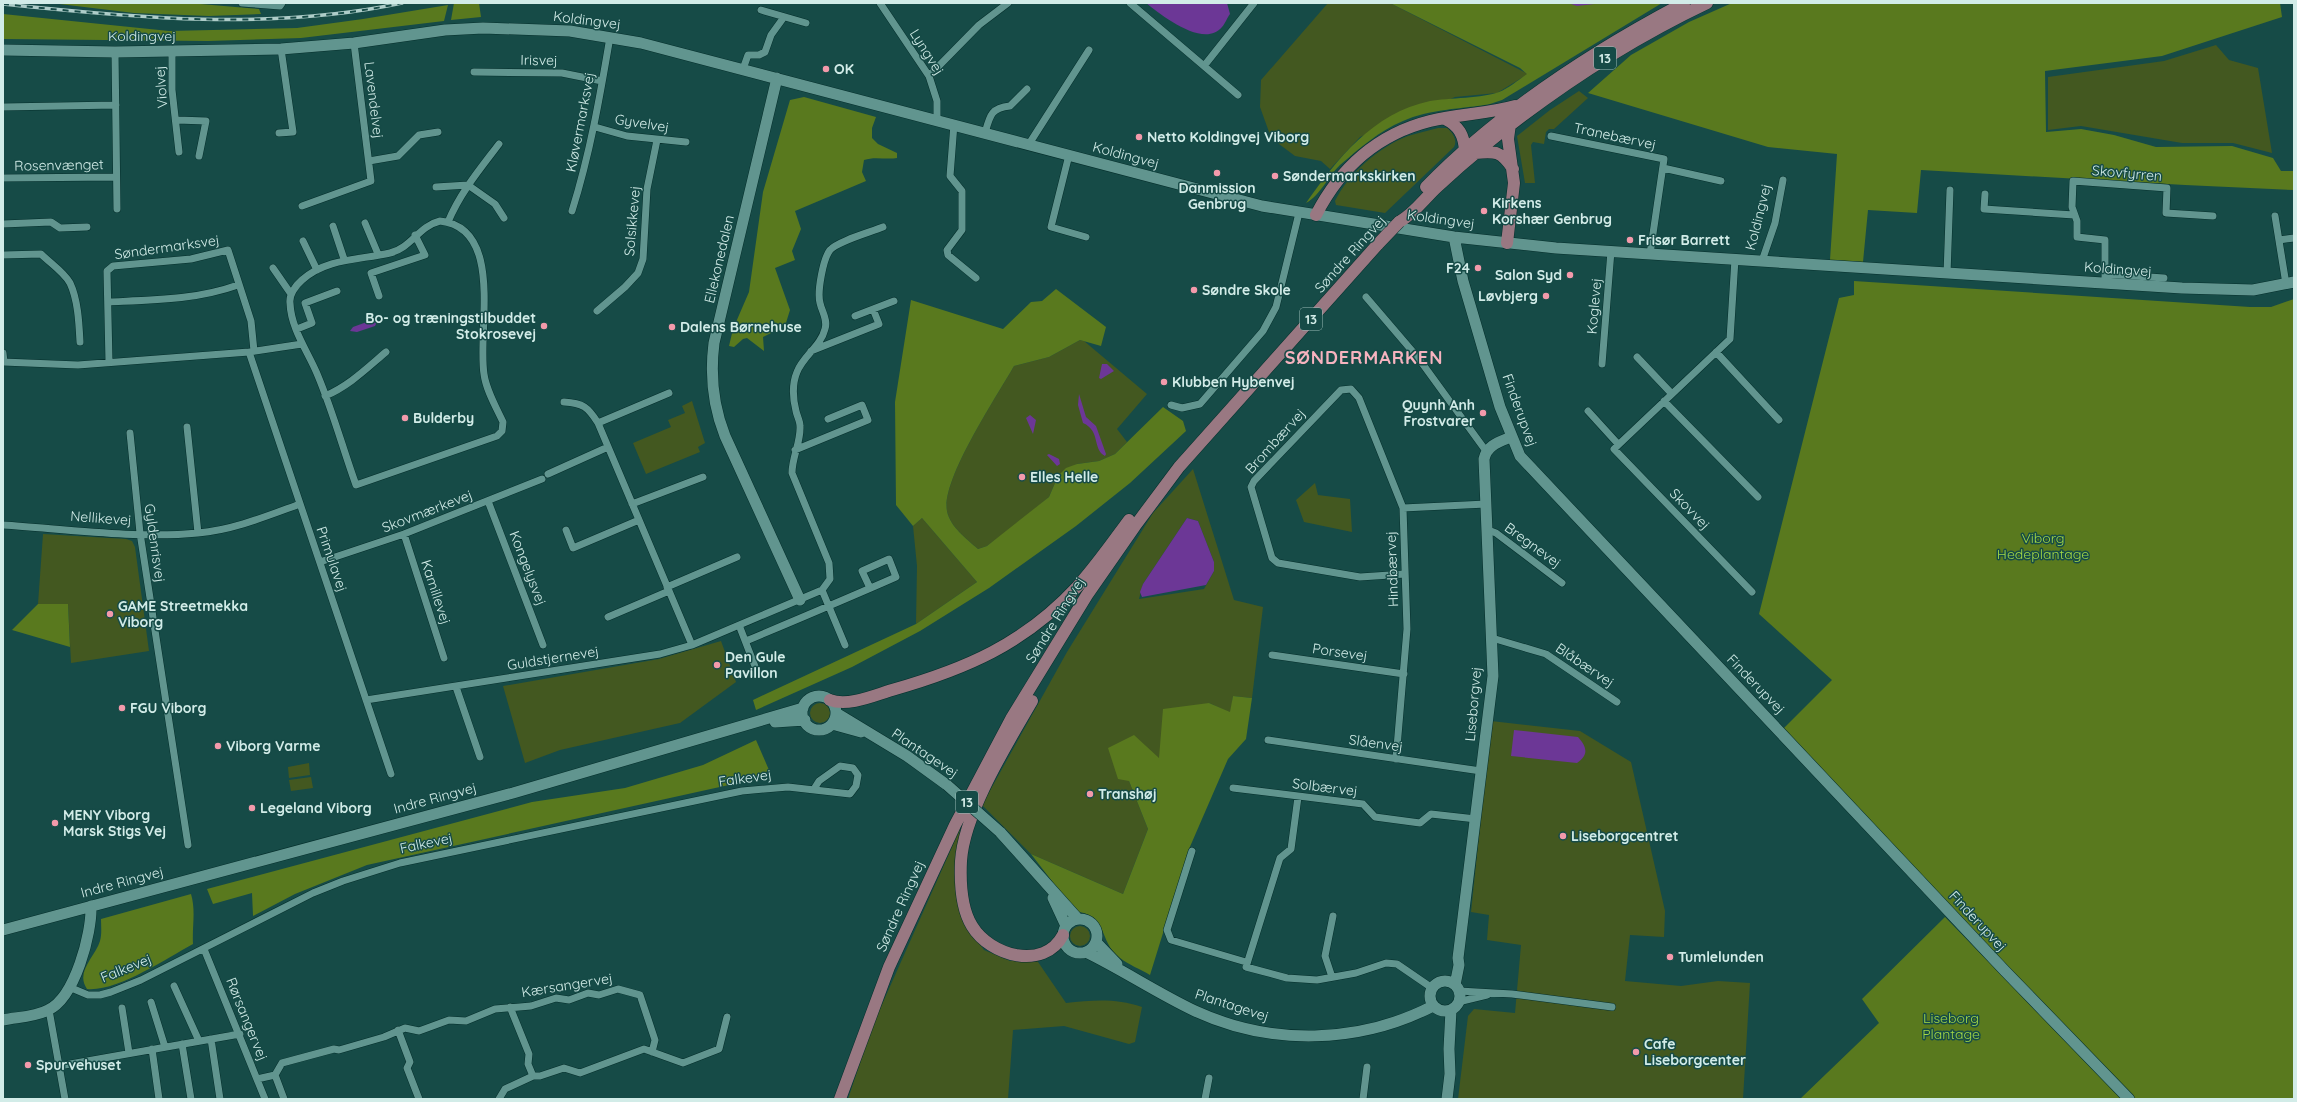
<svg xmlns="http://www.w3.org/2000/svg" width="2297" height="1102" viewBox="0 0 2297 1102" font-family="Quicksand,sans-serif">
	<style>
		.green { fill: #435820; fill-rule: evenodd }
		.forest { fill: #59791e }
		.water { fill: #6c3796 }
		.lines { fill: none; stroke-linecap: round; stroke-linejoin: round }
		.street-casing { stroke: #052f2c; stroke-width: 8 }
		.secondary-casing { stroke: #052f2c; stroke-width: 12 }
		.primary-casing { stroke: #052f2c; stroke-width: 13 }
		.street { stroke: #61958f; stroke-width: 7 }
		.secondary { stroke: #61958f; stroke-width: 11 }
		.primary { stroke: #997882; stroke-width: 12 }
		.rail-casing { stroke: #aecdc9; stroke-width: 3.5 }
		.rail { stroke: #164b47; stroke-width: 2; stroke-dasharray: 6; stroke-linecap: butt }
		.secondary-bridge-casing { stroke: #052f2c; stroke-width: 12; stroke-linecap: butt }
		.primary-bridge-casing { stroke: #052f2c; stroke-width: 13; stroke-linecap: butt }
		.secondary-bridge { stroke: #61958f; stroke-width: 11 }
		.primary-bridge { stroke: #997882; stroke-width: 12 }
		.poi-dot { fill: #f39aab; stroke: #164b47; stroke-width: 1.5 }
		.labels { text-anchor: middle; stroke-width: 3; stroke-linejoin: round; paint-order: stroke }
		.shield { fill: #164b47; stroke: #9abcb8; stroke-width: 1 }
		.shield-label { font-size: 13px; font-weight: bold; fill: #d2ece8 }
		.street-label { font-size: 14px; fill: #d2ece8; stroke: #164b47 }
		.poi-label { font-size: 14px; font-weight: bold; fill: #d2ece8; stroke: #164b47; text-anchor: start }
		.park-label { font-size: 14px; fill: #a5d945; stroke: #164b47 }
		.district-label { font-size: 18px; font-weight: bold; letter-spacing: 1px; fill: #f6b3bf; stroke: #164b47 }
	</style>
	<rect width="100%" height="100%" fill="#164b47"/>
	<path class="green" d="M1328,3h62l138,71 -31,19 -42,4 -95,40 -30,32 -9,-8 -26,-5 -16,-12 -10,-12 -9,-25 1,-27z
		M2216,45l13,15 29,8 14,85 -39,-10h-51l-101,-17 -33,4v-53l116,-16z
		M1579,91l9,7 -34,31h-5l-3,3 -2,12 -11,-2 -2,3 4,38h-10l-8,-47 33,-26z
		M1438,128h9c5,4 11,12 7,19l-69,66 -49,-8 -1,-4c13,-27 44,-54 73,-65 9,-3 20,-5 30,-8z
		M1080,340l4,1 63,53 -30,35 10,13 -12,12 -16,7 -22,3 -19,12 -9,21 -29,25 -33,24 -9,3c-11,-10 -28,-22 -31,-38 -6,-31 50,-115 67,-145l35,-9z
		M692,401l13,42 -7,4 2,5 -54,22 -13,-31 38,-16 -3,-7 17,-7 -3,-7z
		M1193,469l41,131 29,7 -11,91 -19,-2 -2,17 -22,-10 -50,55 -30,23 19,48 -25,65 -92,-40 -49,-49 85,-153 86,-139zM1187,518l11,3 16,41v9l-10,18 -65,10 4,-15z
		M1315,483l3,12 32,4 2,33 -48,-10 -8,-22z
		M922,518l55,64 -61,42 1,-58 -4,-40z
		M43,534l83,5 6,2 3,6 14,104 -78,12 -3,-59h-30z
		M721,641l15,41 -56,41 -120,27 -35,13 -22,-77 156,-27z
		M810 713a10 10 0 1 1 20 0a10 10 0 1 1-20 0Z
		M1491,721l89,10 51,31 34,149 -1,26 -34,-2 -5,46 56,5 37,-5 32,2 -7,116h-285l10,-83 6,-7 41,4 6,-68 -34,-5 2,-25 -18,-3z
		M309,763l1,12 -21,3 -1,-11z
		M311,777l2,11 -22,3 -2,-11z
		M960,829l-4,40 11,58 17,23 26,11 26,-2 30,44c27,-3 50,-5 76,4l-7,35 -6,2 -65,-18 -51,4 -5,69h-160l24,-72z
		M1070 936a10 10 0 1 1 20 0a10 10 0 1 1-20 0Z"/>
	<path class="forest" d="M51,3h138l70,6 2,5 -52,2 -75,-3z
		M454,3h25l2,14 -30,3z
		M1390,3h272l-160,97 -12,4c-28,5 -61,5 -87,17 -24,10 -43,27 -63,44 -12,11 -19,30 -34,38 31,-44 67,-90 124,-102 18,-3 54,-3 69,-9 10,-4 19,-12 28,-18l-7,-6z
		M1732,3h548l2,14 -120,39 -117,15 1,61 35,-3 33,6 42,12 76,-1 41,12 8,13h13v19l-109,-5 -264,-15 -4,43 -49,-3 -5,52 -33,-2 7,-106 -69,-7 -180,-54 43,-38 58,-33z
		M448,5l-4,16 -143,17 -93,3 -205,-2v-25l166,17 128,-3 66,-9z
		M804,97l72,20 -4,11v10l6,6 19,9v5c-11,2 -22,-2 -33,2l-2,12 4,9 -71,30 6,18 -9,22 3,9 -20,8 15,42 -5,16 -22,11 1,14 -17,-13 -4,1 -9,8 -5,-1 4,-17 16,-37 14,-100 27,-92z
		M1854,281l396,26h21l23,-8v800h-159l-184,-189 -169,-180 50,-50 -73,-66 80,-316 15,-3z
		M1056,289l50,38 -5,19 -21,-6 -31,17 -35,9c-17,30 -73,114 -67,145 3,16 20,28 31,38l9,-3 62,-49 9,-21 8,-8 11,-4 22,-3 16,-7 48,-47 20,14 3,10 -56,52 -54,43 -87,62 -69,43 -68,36 -96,43 -3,-10 163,-76 61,-42 -55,-64 -9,8 -17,-21 -1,-103 16,-102 92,29 28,-27 11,-1z
		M38,604h30l2,43 -58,-17z
		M1233,696l19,2 -6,41 -18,20 -39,90 -39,126c-10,-6 -21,-10 -30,-17 -23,-18 -10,-42 -45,-47l-44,-57 92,40 25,-65 -19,-48 -11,-2 -10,-31 26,-13 25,23 4,-49 46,-6 21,9z
		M756,740l13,30 -13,9 -389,86 -72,29 -42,22 -1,-23 -39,11 -6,-15 325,-87 93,-14 78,-23z
		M191,894c5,17 1,32 2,50 -26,14 -76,48 -106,45 -12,-17 8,-32 13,-48 2,-7 1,-15 1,-22z
		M1945,917l176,182h-321l79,-76 -17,-24z"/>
	<path class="water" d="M1146,3h81l3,11c-3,4 -5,10 -8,13 -18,22 -61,-12 -76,-24z
		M1568,3h35l-26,3z
		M375,319l2,3 -2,4 -18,6 -7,-1 3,-4z
		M1102,364h5l7,7 -13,8 -2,-1z
		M1079,394l7,23 10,9 10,28 -1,2c-13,-7 -4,-25 -22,-33l-5,-18z
		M1030,415l6,5 -3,14 -7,-16z
		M1049,454l10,5 1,5 -3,2 -10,-11z
		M1187,518l11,3 16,41v9l-8,14 -64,12 -2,-5 3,-8z
		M1514,730l64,7c9,10 11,18 -1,26l-66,-7z"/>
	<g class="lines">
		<g class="street-casing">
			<path id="street" d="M242,3l38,3 2,-3
				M880,3l49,73 8,25v19
				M1130,3l108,92
				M761,10l45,13
				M172,51v39l7,62
				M115,52l2,157
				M1204,66l50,-63
				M743,69l5,-14h11l6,-3 6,-17 13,-18
				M474,72l88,1 40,8
				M929,76l50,-51 29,-22
				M3,107l113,-2
				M177,120l29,1 -7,35
				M954,124l-4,52 12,15v39l-15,20 1,5 28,23
				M595,127l32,9 59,6
				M279,133l14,-1 -12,-83
				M985,133c5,-18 6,-25 25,-27l17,-17
				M1551,136l113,23 -14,95
				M1029,144l60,-94
				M1069,155l-18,72 35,10
				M369,161l29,-5 21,-21 19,-3
				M1663,168l58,13
				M3,178l113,-1
				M436,187l32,-2 27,19 9,14
				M1985,194l-1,15 90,6
				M302,206l69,-25 -17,-138
				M572,211c18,-57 28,-115 38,-174
				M2275,216l11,68
				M440,221c65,7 37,110 44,153 2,16 12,33 19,48l-1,9 -5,5 -141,49c-13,-36 -23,-73 -38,-109 -9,-23 -27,-46 -28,-73 -1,-8 5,-17 12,-23 25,-22 58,-20 88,-27 21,-5 29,-27 50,-32z
				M448,222c12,-29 32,-53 51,-78
				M365,223l13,31
				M3,224l48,-2 9,6 27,-1
				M333,226l11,33
				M2279,240l15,-2
				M303,241l14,29
				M3,255l38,-1c9,9 23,18 29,29 8,17 9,40 10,59
				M1735,259l-5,80 -116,110 138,143
				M1762,261l13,-38 8,-43
				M273,268l18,26
				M1947,274l3,-84
				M2105,274l59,4
				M2105,283v-43l-28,-3v-16l-5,-14 1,-26 94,7 -1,25 47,3
				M379,296l-8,-23 54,-18 -10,-20
				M1366,297l53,62 67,92
				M108,302c45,-2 88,-2 130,-17
				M597,311l28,-24 13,-14 5,-14 4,-70 10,-49
				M855,316l39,-15
				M297,329l15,-6 -7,-20 32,-12
				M811,351l68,-27 -6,-15
				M249,352l142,422
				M1716,352l63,68
				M3,353l1,9
				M1637,357l35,37
				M3,362l75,3 171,-13 53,-8
				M109,362l-2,-91 6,-5 78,-7 37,-9 23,71 3,30
				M1602,364l9,-113
				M669,393l-71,30 94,222
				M325,396c24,-10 42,-28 61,-44
				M1664,401l94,96
				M564,402c19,1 24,5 34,21
				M1171,405l11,3 18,-4 63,-73 13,-24 23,-94
				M1588,411l30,33
				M187,427l11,106
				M130,433l10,100 48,312
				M795,450l73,-30 -6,-15 -34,14
				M548,474l60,-27
				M488,501l55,144
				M632,504l71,-27
				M1403,508l83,-4
				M3,525c61,4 134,14 195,8 35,-3 69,-17 102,-29
				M566,530l7,18 66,-28
				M1488,530l8,3 66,50
				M404,534l40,124
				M320,562l84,-28 138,-55
				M667,587l70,-30
				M822,590l23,55
				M608,617l61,-26
				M739,625l17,44
				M1492,638l54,16 71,48
				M746,641c50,-21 100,-42 150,-64l-7,-18 -27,12 8,17
				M1272,655l132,19
				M456,687l24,70
				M366,700l294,-46 32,-9 130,-55 8,-11 -1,-16 -37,-90c0,-16 9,-31 8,-47 0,-5 -3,-10 -4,-15 -3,-12 -4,-27 1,-39 6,-16 24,-26 28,-43 3,-9 -3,-17 -5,-26 -3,-11 3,-44 10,-53 8,-9 41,-18 53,-23
				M1268,740l213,31
				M1396,759l11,-130 -4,-121 -44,-110 -8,-9 -10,1 -87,91 -3,6 21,71 6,5 82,14 45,-3
				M1233,788l130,16 12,13 45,6 11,-9 45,5
				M1298,797l-7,52 -11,9 -34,109 41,11 30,2 39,-7 30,-10 11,1 35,24
				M1192,851l-25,79 4,10 75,22
				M204,949l61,150
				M1332,977l-7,-21 8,-40
				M174,986l25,55
				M69,987l19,8h12l11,-3 30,-12 172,-87 30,-12 57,-18 342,-72 46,-4 62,7 6,-8 2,-11 -5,-7 -13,-2 -21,15 -5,8
				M1459,991l53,3 100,13
				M151,1002l14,45
				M1458,1002l29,-7
				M510,1007l19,47 -1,10 5,12
				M122,1008l7,45
				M49,1010l16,89
				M398,1030l12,32 -3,6 12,31
				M211,1039l9,60
				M182,1044l9,55
				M152,1049l7,50
				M59,1066l181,-32
				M257,1079l18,-4
				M284,1099l-9,-24 7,-12 52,-14 5,1 45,-13 21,-9 14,3 30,-11 17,1 29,-12 36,-3 25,-8 13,2 19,-7 11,2 19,-6 22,6 15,45 -3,12
				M499,1099l6,-10 28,-13h7l24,-8 16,5 64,-24 39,14 36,-14 8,-32
				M1205,1099l4,-21
				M1363,1099l4,-32"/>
		</g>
		<g class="secondary-casing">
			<path id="secondary" d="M3,50l112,2 166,-3 73,-6 91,-13 38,-2 87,3 71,12 621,163 192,31 102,11 626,40 71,2 41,-8
				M777,78l-63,265c-4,32 -1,63 11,93l75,164
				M1454,237l9,44 37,126 20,49 485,515 124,128
				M802 713a17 17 0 1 1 34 0a17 17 0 1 1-34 0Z
				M836,713l71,43 40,29
				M775,722l30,-2
				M832,724l29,8
				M1000,832l78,87
				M1053,898l13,28
				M1063 936a17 17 0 1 1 34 0a17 17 0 1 1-34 0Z
				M3,930l510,-137 290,-85
				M1096,942l21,22
				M1086,952c37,18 71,41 109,59 76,35 164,33 238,-5
				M1430 996a15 15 0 1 1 30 0a15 15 0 1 1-30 0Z
				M1455,985l4,-20 -1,-7 35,-282 -9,-217c3,-14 15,-17 27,-22
				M3,1020c15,-3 32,-3 45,-10 27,-12 44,-77 43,-104
				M1447,1099l3,-25 -1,-25 2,-39"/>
		</g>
		<g class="primary-casing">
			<path id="primary" d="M1445,119c14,7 19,16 20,32
				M1475,153c21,-2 26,-2 38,16
				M1426,187c74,-76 165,-135 258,-184
				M1316,215c24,-47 62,-81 114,-94 28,-7 57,-7 85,-15
				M1399,222c15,-8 25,-23 38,-35 15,-14 31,-28 48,-42 69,-56 142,-104 222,-142
				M1507,243l7,-60 -6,-44 2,-15
				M830,700c18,7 45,-5 62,-10 74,-21 132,-46 185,-103 19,-21 35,-44 52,-67
				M1032,701c-25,43 -68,112 -71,160 -1,21 0,47 11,65 18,30 72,45 91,9
				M840,1099l49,-132 66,-142 56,-106 76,-124 48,-69 44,-59 199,-223"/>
		</g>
		<use href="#street" class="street"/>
		<use href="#secondary" class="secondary"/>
		<use href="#primary" class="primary"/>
		<g class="rail-casing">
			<path id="rail" d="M3,4c132,14 268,27 399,-1"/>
		</g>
		<use href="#rail" class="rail"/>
		<g class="secondary-bridge-casing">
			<path id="secondary-bridge" d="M947,785l53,47"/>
		</g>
		<g class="primary-bridge-casing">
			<path id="primary-bridge" d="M1378,244l21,-22"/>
		</g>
		<use href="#secondary-bridge" class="secondary-bridge"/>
		<use href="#primary-bridge" class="primary-bridge"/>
	</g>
	<g class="poi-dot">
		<circle cx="826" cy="69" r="4"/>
		<circle cx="1139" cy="137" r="4"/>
		<circle cx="1217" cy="173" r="4"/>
		<circle cx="1275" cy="176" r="4"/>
		<circle cx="1484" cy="211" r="4"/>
		<circle cx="1630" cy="240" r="4"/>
		<circle cx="1478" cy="268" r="4"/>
		<circle cx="1570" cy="275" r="4"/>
		<circle cx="1194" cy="290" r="4"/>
		<circle cx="1546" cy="296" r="4"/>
		<circle cx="544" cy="326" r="4"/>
		<circle cx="672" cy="327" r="4"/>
		<circle cx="1164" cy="382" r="4"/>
		<circle cx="1483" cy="413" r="4"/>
		<circle cx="405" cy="418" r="4"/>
		<circle cx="1022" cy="477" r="4"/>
		<circle cx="110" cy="614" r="4"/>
		<circle cx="717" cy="665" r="4"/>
		<circle cx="122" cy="708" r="4"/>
		<circle cx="218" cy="746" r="4"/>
		<circle cx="1090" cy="794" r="4"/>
		<circle cx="252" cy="808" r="4"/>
		<circle cx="55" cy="823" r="4"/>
		<circle cx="1563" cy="836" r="4"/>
		<circle cx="1670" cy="957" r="4"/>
		<circle cx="1636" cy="1052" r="4"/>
		<circle cx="28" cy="1065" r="4"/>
	</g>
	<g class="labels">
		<g class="shield">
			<rect x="1594" y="47" width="22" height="22" rx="3"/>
			<rect x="1300" y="308" width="22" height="22" rx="3"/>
			<rect x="956" y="791" width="22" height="22" rx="3"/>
		</g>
		<g class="shield-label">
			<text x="1605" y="63">13</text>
			<text x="1311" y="324">13</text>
			<text x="967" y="807">13</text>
		</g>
		<g class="street-label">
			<text transform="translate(587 20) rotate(7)" y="5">Koldingvej</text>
			<text x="142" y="41">Koldingvej</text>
			<text transform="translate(927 52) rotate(58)" y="5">Lyngvej</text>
			<text transform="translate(539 60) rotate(1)" y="5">Irisvej</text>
			<text transform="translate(161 87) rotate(-94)" y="5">Violvej</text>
			<text transform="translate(374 100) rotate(83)" y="5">Lavendelvej</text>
			<text transform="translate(580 122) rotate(-79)" y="5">Kløvermarksvej</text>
			<text transform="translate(642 123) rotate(9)" y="5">Gyvelvej</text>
			<text transform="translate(1615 136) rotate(12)" y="5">Tranebærvej</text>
			<text transform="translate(1126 155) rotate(15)" y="5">Koldingvej</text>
			<text transform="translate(59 165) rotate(-1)" y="5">Rosenvænget</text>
			<text transform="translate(2127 173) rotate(5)" y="5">Skovfyrren</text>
			<text transform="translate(1758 217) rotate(-76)" y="5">Koldingvej</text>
			<text transform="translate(1441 219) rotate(8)" y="5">Koldingvej</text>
			<text transform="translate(632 221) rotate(-85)" y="5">Solsikkevej</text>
			<text transform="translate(167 247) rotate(-8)" y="5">Søndermarksvej</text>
			<text transform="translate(1350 254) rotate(-48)" y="5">Søndre Ringvej</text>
			<text transform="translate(719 259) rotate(-77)" y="5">Ellekonedalen</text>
			<text transform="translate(2118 269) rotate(4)" y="5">Koldingvej</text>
			<text transform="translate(1594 306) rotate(-85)" y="5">Koglevej</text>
			<text transform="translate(1520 410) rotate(70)" y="5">Finderupvej</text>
			<text transform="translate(1275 441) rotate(-48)" y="5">Brombærvej</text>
			<text transform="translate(1690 509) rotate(46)" y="5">Skovvej</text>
			<text transform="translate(427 511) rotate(-21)" y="5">Skovmærkevej</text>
			<text transform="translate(101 518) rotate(4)" y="5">Nellikevej</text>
			<text transform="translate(155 543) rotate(82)" y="5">Gyldenrisvej</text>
			<text transform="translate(1533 545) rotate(36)" y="5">Bregnevej</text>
			<text transform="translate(332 559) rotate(71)" y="5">Primulavej</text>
			<text transform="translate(528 568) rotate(69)" y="5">Kongelysvej</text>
			<text transform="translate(1392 569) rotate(-92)" y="5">Hindbærvej</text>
			<text transform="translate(436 592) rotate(72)" y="5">Kamillevej</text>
			<text transform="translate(1055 620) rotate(-58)" y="5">Søndre Ringvej</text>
			<text transform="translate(1340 652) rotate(8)" y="5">Porsevej</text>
			<text transform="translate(553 658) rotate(-9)" y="5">Guldstjernevej</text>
			<text transform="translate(1585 665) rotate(34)" y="5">Blåbærvej</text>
			<text transform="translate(1756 684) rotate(46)" y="5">Finderupvej</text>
			<text transform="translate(1473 704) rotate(-85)" y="5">Liseborgvej</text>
			<text transform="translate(1376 743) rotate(8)" y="5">Slåenvej</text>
			<text transform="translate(925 753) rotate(34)" y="5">Plantagevej</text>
			<text transform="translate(745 778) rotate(-8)" y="5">Falkevej</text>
			<text transform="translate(1325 787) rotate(7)" y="5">Solbærvej</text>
			<text transform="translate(435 798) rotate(-15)" y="5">Indre Ringvej</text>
			<text transform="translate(426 843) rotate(-12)" y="5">Falkevej</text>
			<text transform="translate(122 882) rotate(-15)" y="5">Indre Ringvej</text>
			<text transform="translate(900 906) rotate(-66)" y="5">Søndre Ringvej</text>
			<text transform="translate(1978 921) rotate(47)" y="5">Finderupvej</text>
			<text transform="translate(126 968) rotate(-22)" y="5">Falkevej</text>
			<text transform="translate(567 985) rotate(-9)" y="5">Kærsangervej</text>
			<text transform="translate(1232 1005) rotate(18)" y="5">Plantagevej</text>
			<text transform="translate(247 1019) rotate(68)" y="5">Rørsangervej</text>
		</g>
		<g class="poi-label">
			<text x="834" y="74">OK</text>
			<text x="1147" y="142">Netto Koldingvej Viborg</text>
			<text x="1283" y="181">Søndermarkskirken</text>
			<text x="1217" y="193" text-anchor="middle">Danmission<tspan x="1217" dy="16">Genbrug</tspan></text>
			<text x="1492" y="208">Kirkens<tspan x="1492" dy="16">Korshær Genbrug</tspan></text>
			<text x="1638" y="245">Frisør Barrett</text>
			<text x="1470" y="273" text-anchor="end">F24</text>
			<text x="1562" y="280" text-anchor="end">Salon Syd</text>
			<text x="1202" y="295">Søndre Skole</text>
			<text x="1538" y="301" text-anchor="end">Løvbjerg</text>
			<text x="536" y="323" text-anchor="end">Bo- og træningstilbuddet<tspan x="536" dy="16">Stokrosevej</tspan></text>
			<text x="680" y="332">Dalens Børnehuse</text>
			<text x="1172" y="387">Klubben Hybenvej</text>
			<text x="1475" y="410" text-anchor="end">Quynh Anh<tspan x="1475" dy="16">Frostvarer</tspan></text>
			<text x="413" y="423">Bulderby</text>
			<text x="1030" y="482">Elles Helle</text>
			<text x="118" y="611">GAME Streetmekka<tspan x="118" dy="16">Viborg</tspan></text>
			<text x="725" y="662">Den Gule<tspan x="725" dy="16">Pavillon</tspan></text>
			<text x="130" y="713">FGU Viborg</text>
			<text x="226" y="751">Viborg Varme</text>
			<text x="1098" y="799">Transhøj</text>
			<text x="260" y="813">Legeland Viborg</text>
			<text x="63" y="820">MENY Viborg<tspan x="63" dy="16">Marsk Stigs Vej</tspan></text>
			<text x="1571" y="841">Liseborgcentret</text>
			<text x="1678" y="962">Tumlelunden</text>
			<text x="1644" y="1049">Cafe<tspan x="1644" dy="16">Liseborgcenter</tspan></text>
			<text x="36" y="1070">Spurvehuset</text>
		</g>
		<g class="park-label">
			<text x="2043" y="543">Viborg<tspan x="2043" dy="16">Hedeplantage</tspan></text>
			<text x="1951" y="1023">Liseborg<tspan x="1951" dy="16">Plantage</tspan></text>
		</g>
		<g class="district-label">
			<text x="1364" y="364">SØNDERMARKEN</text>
		</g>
	</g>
	<rect width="2297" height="1102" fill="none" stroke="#d2ece8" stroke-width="8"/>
</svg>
